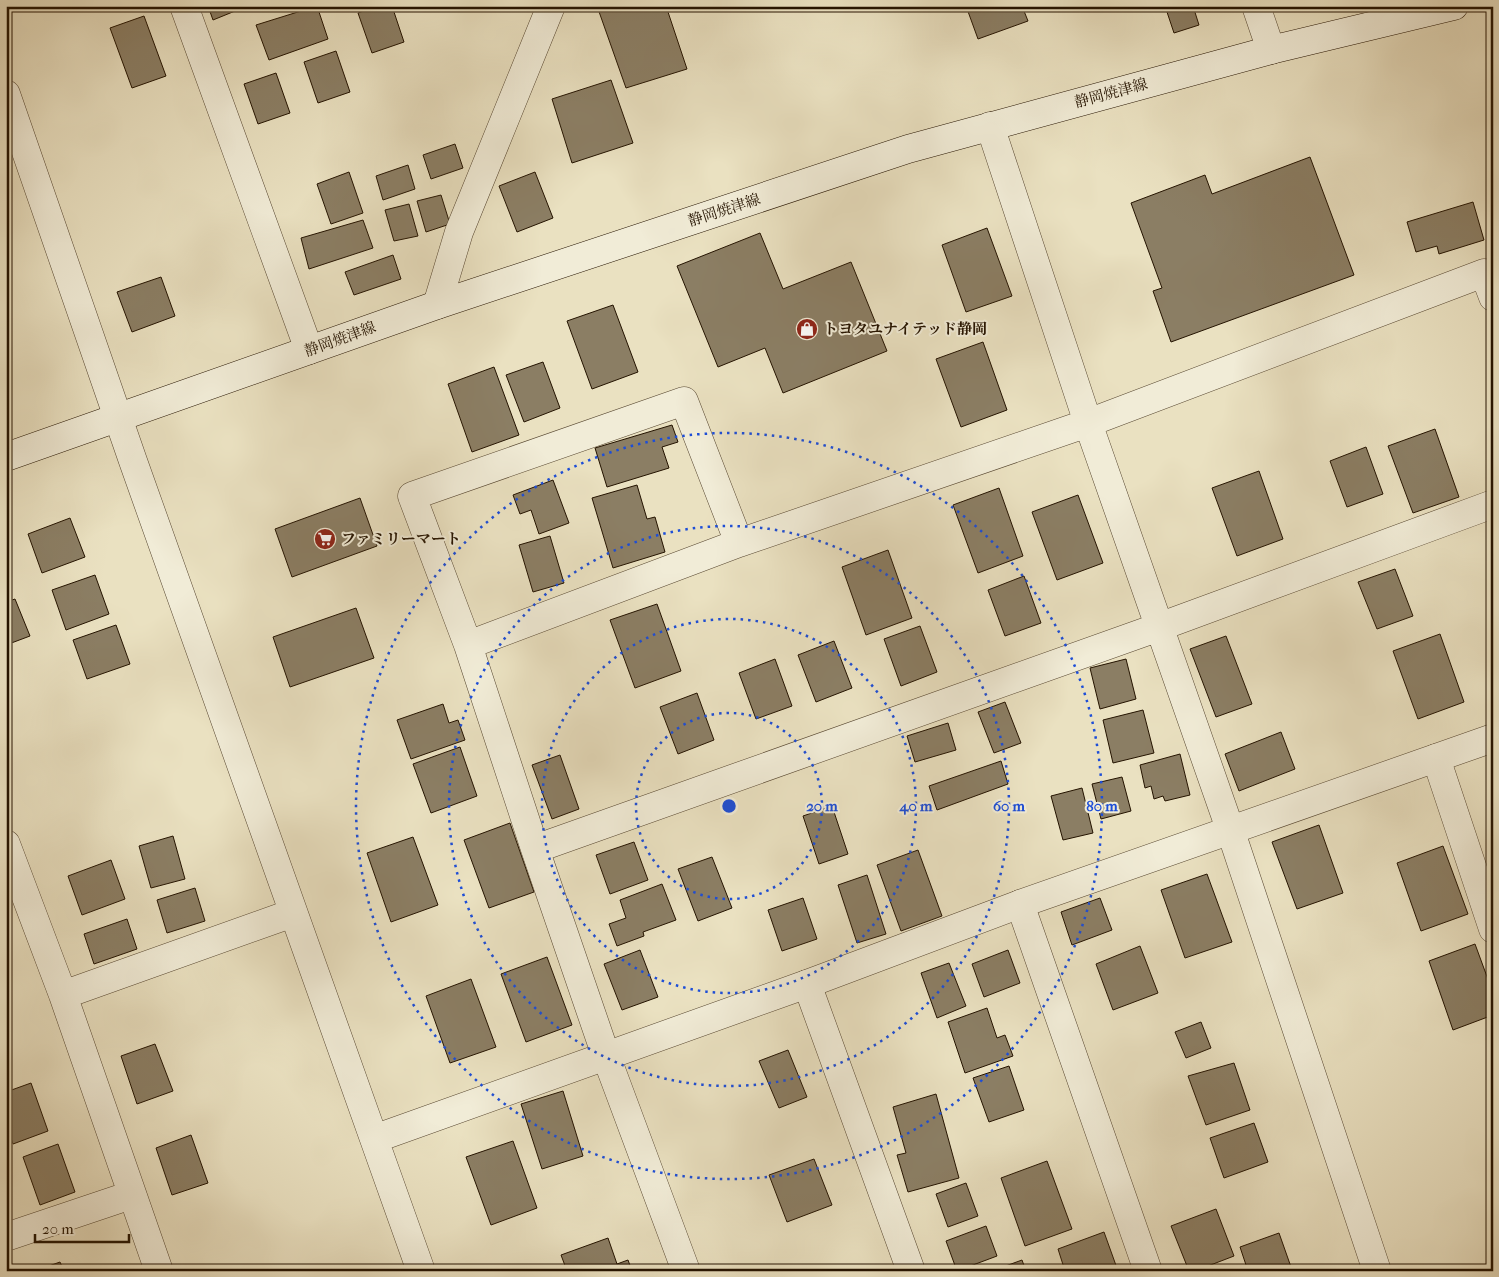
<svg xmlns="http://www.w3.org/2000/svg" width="1499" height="1277" viewBox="0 0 1499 1277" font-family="'IM FELL French Canon','Noto Serif JP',serif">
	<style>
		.building { fill: #8b7e64; stroke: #241300 }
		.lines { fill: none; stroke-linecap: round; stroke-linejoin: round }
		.minor-casing { stroke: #564630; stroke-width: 29 }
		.tertiary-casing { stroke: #564630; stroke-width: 29 }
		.secondary-casing { stroke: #241300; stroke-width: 29 }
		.minor { stroke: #f1ecd7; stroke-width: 28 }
		.tertiary { stroke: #f1ecd7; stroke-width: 28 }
		.secondary { stroke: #f1ecd7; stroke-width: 28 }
		.ring { fill: none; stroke: #1d4ed8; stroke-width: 2.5; stroke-dasharray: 2.5 5 }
		.labels { text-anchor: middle; stroke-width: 4; stroke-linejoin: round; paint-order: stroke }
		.street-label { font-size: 15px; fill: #241300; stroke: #f1ecd7 }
		.poi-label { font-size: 15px; font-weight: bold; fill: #241300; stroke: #f1ecd7; text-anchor: start }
		.centre { fill: #1d4ed8; stroke: #f1ecd7; stroke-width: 2.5 }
		.ring-label { font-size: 15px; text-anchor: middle; font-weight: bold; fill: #1d4ed8; stroke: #f1ecd7; stroke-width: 4; stroke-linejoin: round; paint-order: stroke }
	</style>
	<rect width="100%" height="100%" fill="#eae1c1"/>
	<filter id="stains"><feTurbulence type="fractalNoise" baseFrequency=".004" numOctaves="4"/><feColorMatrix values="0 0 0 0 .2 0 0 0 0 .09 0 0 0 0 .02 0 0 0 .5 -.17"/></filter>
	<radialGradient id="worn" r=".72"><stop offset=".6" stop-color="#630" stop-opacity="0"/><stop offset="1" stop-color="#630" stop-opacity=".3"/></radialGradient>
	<path class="building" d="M208,6h31l1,3 -27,11z
		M317,6l11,33 -59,21 -13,-35z
		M377,6h15l12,36 -32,11 -14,-40z
		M597,6h69l21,63 -61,19z
		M966,6h56l6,15 -50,18z
		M1165,6h28l6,19 -25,8z
		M144,16l22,60 -34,12 -22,-60z
		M336,51l14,41 -32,11 -14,-41z
		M276,73l14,40 -32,11 -14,-40z
		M611,80l22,63 -61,20 -20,-64z
		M455,144l8,24 -32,11 -8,-24z
		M1310,157l44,118 -183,67 -18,-51 9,-3 -31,-85 74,-28 7,19z
		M408,165l7,24 -32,11 -7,-24z
		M349,172l14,41 -32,11 -14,-40z
		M535,172l18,46 -36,14 -18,-46z
		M441,195l9,29 -24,8 -9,-31z
		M1473,202l11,38 -45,14 -2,-8 -21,6 -9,-30z
		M409,204l9,32 -24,5 -9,-31z
		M363,220l10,28 -64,21 -8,-31z
		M987,228l25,68 -46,16 -24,-67z
		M760,233l23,56 68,-27 36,89 -104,42 -18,-45 -47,19 -41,-101z
		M393,255l8,24 -47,16 -9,-23z
		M161,277l14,39 -43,16 -15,-40z
		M613,305l25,67 -46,17 -25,-68z
		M983,342l24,68 -46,17 -25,-68z
		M543,362l17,46 -36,14 -18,-47z
		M494,367l25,68 -47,17 -24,-68z
		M672,425l6,17 -16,5 7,21 -62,19 -12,-39z
		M1435,429l24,68 -46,16 -25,-67z
		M1366,447l17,47 -36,13 -17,-46z
		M1259,471l24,68 -46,17 -25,-68z
		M553,480l16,43 -30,11 -8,-24 -11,4 -7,-19z
		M637,485l10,34 8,-2 10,35 -52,16 -21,-70z
		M999,488l24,68 -45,17 -25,-68z
		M1078,495l25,68 -46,17 -25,-68z
		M360,498l17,48 -85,31 -17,-48z
		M70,518l15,39 -43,16 -14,-39z
		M550,536l14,47 -31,9 -14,-47z
		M888,550l24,68 -46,17 -24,-68z
		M1395,569l18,47 -36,13 -19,-47z
		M95,575l14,39 -43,16 -14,-40z
		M1024,576l17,47 -36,13 -17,-46z
		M15,599l15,37 -24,9v-43z
		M657,604l24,67 -46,17 -25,-68z
		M356,608l18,50 -84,29 -17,-50z
		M116,625l14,39 -43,15 -14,-39z
		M920,626l17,46 -36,14 -17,-47z
		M1440,634l24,68 -46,17 -25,-68z
		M1226,636l26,68 -36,13 -26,-68z
		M834,641l18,47 -36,14 -18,-47z
		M775,659l17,47 -36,13 -17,-46z
		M1126,659l10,40 -36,10 -10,-41z
		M697,693l17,47 -36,14 -18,-47z
		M1005,702l16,41 -27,10 -16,-41z
		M443,704l6,19 9,-3 7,20 -54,19 -14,-39z
		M1143,710l11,43 -41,10 -10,-43z
		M948,723l8,27 -41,12 -8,-26z
		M1281,732l14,37 -56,22 -14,-37z
		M460,747l17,49 -46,17 -18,-49z
		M1180,754l10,41 -25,6 -2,-5 -9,3 -3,-13 -6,2 -5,-23z
		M560,755l19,54 -27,10 -20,-54z
		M1001,761l7,23 -71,26 -8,-24z
		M1122,777l9,34 -30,8 -9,-35z
		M1082,788l11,45 -30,7 -12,-44z
		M832,806l16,48 -29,10 -16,-48z
		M510,823l24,69 -45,16 -25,-68z
		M1319,825l24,68 -46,16 -25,-67z
		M173,836l12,43 -34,9 -12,-42z
		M413,837l25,68 -47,17 -24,-69z
		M634,842l14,38 -38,14 -14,-39z
		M1443,846l25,68 -47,17 -24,-68z
		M918,850l24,66 -41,15 -24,-66z
		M712,857l20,51 -34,13 -20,-52z
		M111,860l14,39 -43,16 -14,-39z
		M1207,874l25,68 -47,16 -24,-68z
		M867,875l19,59 -29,9 -19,-58z
		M662,884l14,36 -33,12 1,4 -27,10 -8,-22 17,-6 -6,-18z
		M195,888l10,33 -38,12 -10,-33z
		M803,898l14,41 -35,12 -14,-41z
		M1100,898l12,32 -40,15 -11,-33z
		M127,919l10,30 -43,15 -10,-30z
		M1475,944l18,49v22l-40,15 -24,-69z
		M1140,946l18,47 -45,17 -17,-46z
		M640,950l18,47 -36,13 -18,-46z
		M1008,950l12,33 -36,14 -12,-33z
		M547,957l25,68 -46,17 -25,-68z
		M949,963l17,43 -29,12 -16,-45z
		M471,979l25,68 -46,16 -24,-67z
		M987,1008l10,30 8,-3 8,21 -48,17 -17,-51z
		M1201,1022l10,26 -25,10 -11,-26z
		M155,1044l18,47 -36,13 -16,-48z
		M788,1050l19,47 -28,11 -20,-47z
		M1234,1063l16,47 -44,15 -18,-49z
		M1009,1066l15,44 -35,12 -16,-44z
		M31,1083l17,48 -35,13 -7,-20v-32z
		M563,1091l20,65 -41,13 -21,-65z
		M936,1094l23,84 -51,14 -11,-37 9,-2 -13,-46z
		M1254,1123l14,39 -44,16 -14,-40z
		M191,1135l17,48 -36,12 -16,-47z
		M513,1141l24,67 -46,17 -25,-68z
		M58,1144l17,48 -35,13 -17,-48z
		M814,1159l18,46 -45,17 -18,-47z
		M1047,1161l25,68 -47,17 -24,-68z
		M966,1183l12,33 -30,11 -12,-33z
		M1216,1209l18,47 -39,15h-6l-18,-45z
		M986,1226l11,30 -40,15 -11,-30z
		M1104,1232l14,39h-53l-7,-22z
		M1279,1233l12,34 -12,4h-31l-8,-24z
		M608,1238l9,26 11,-4 4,11h-65l-6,-16z
		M1022,1260l4,11h-34z
		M60,1262l4,9h-29z"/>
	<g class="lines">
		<g class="minor-casing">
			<path id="minor" d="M184,6l125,344
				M1256,6l15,44
				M990,126l98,297 142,406 147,442
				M437,305l22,-73 92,-226
				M468,645l271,-102 349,-120 396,-150 9,24
				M1436,758l57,171
				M6,844l57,151 96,276
				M535,849l624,-222 334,-123
				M1020,904l128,367
				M807,984l104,287
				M63,995l230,-82
				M6,1237l125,-42
				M686,1271l-80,-215 -71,-207 -67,-204 -56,-149 272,-95 55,142"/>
		</g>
		<g class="tertiary-casing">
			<path id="tertiary" d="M6,94l127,367 241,678
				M421,1271l-47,-132 433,-155 213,-80 473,-166"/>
		</g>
		<g class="secondary-casing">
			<path id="secondary" d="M6,457l431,-152 471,-156 363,-99 183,-44"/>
		</g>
		<use href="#minor" class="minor"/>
		<use href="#tertiary" class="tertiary"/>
		<use href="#secondary" class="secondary"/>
	</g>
	<g class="ring">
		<circle cx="729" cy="806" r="93"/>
		<circle cx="729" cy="806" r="187"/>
		<circle cx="729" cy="806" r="280"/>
		<circle cx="729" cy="806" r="373"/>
	</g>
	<defs>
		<g id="shop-disc" transform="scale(1.125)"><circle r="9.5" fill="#8f2418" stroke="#f1ecd7"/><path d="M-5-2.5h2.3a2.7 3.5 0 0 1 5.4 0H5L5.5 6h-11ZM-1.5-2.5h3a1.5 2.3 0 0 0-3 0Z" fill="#fff"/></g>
		<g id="supermarket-disc" transform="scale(1.125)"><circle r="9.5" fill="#8f2418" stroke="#f1ecd7"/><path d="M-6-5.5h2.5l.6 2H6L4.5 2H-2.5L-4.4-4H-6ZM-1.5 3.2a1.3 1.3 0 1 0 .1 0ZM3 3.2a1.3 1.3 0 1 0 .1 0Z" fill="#fff"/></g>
	</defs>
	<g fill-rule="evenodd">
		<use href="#shop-disc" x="807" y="329"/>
		<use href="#supermarket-disc" x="325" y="539"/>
	</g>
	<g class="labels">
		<g class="street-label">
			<text transform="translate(1111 93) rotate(-15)" y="5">静岡焼津線</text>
			<text transform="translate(724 210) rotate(-18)" y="5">静岡焼津線</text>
			<text transform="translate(340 339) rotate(-20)" y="5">静岡焼津線</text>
		</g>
		<g class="poi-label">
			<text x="823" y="334">トヨタユナイテッド静岡</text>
			<text x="341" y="544">ファミリーマート</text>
		</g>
	</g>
	<circle cx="729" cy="806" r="8" class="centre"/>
	<g class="ring-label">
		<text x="822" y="811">20 m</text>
		<text x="916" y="811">40 m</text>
		<text x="1009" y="811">60 m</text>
		<text x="1102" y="811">80 m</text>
	</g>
	<rect width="1499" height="1277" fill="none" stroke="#eae1c1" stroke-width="25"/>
	<rect x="8" y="8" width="1484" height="1262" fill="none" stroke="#241300" stroke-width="2.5"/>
	<rect x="12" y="12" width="1474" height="1252" fill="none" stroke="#241300"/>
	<path d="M35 1234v8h94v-8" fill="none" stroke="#241300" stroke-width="2.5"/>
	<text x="42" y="1234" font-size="15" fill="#241300" stroke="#f1ecd7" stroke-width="4" paint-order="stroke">20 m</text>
	<rect width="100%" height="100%" filter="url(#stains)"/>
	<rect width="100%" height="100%" fill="url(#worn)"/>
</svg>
